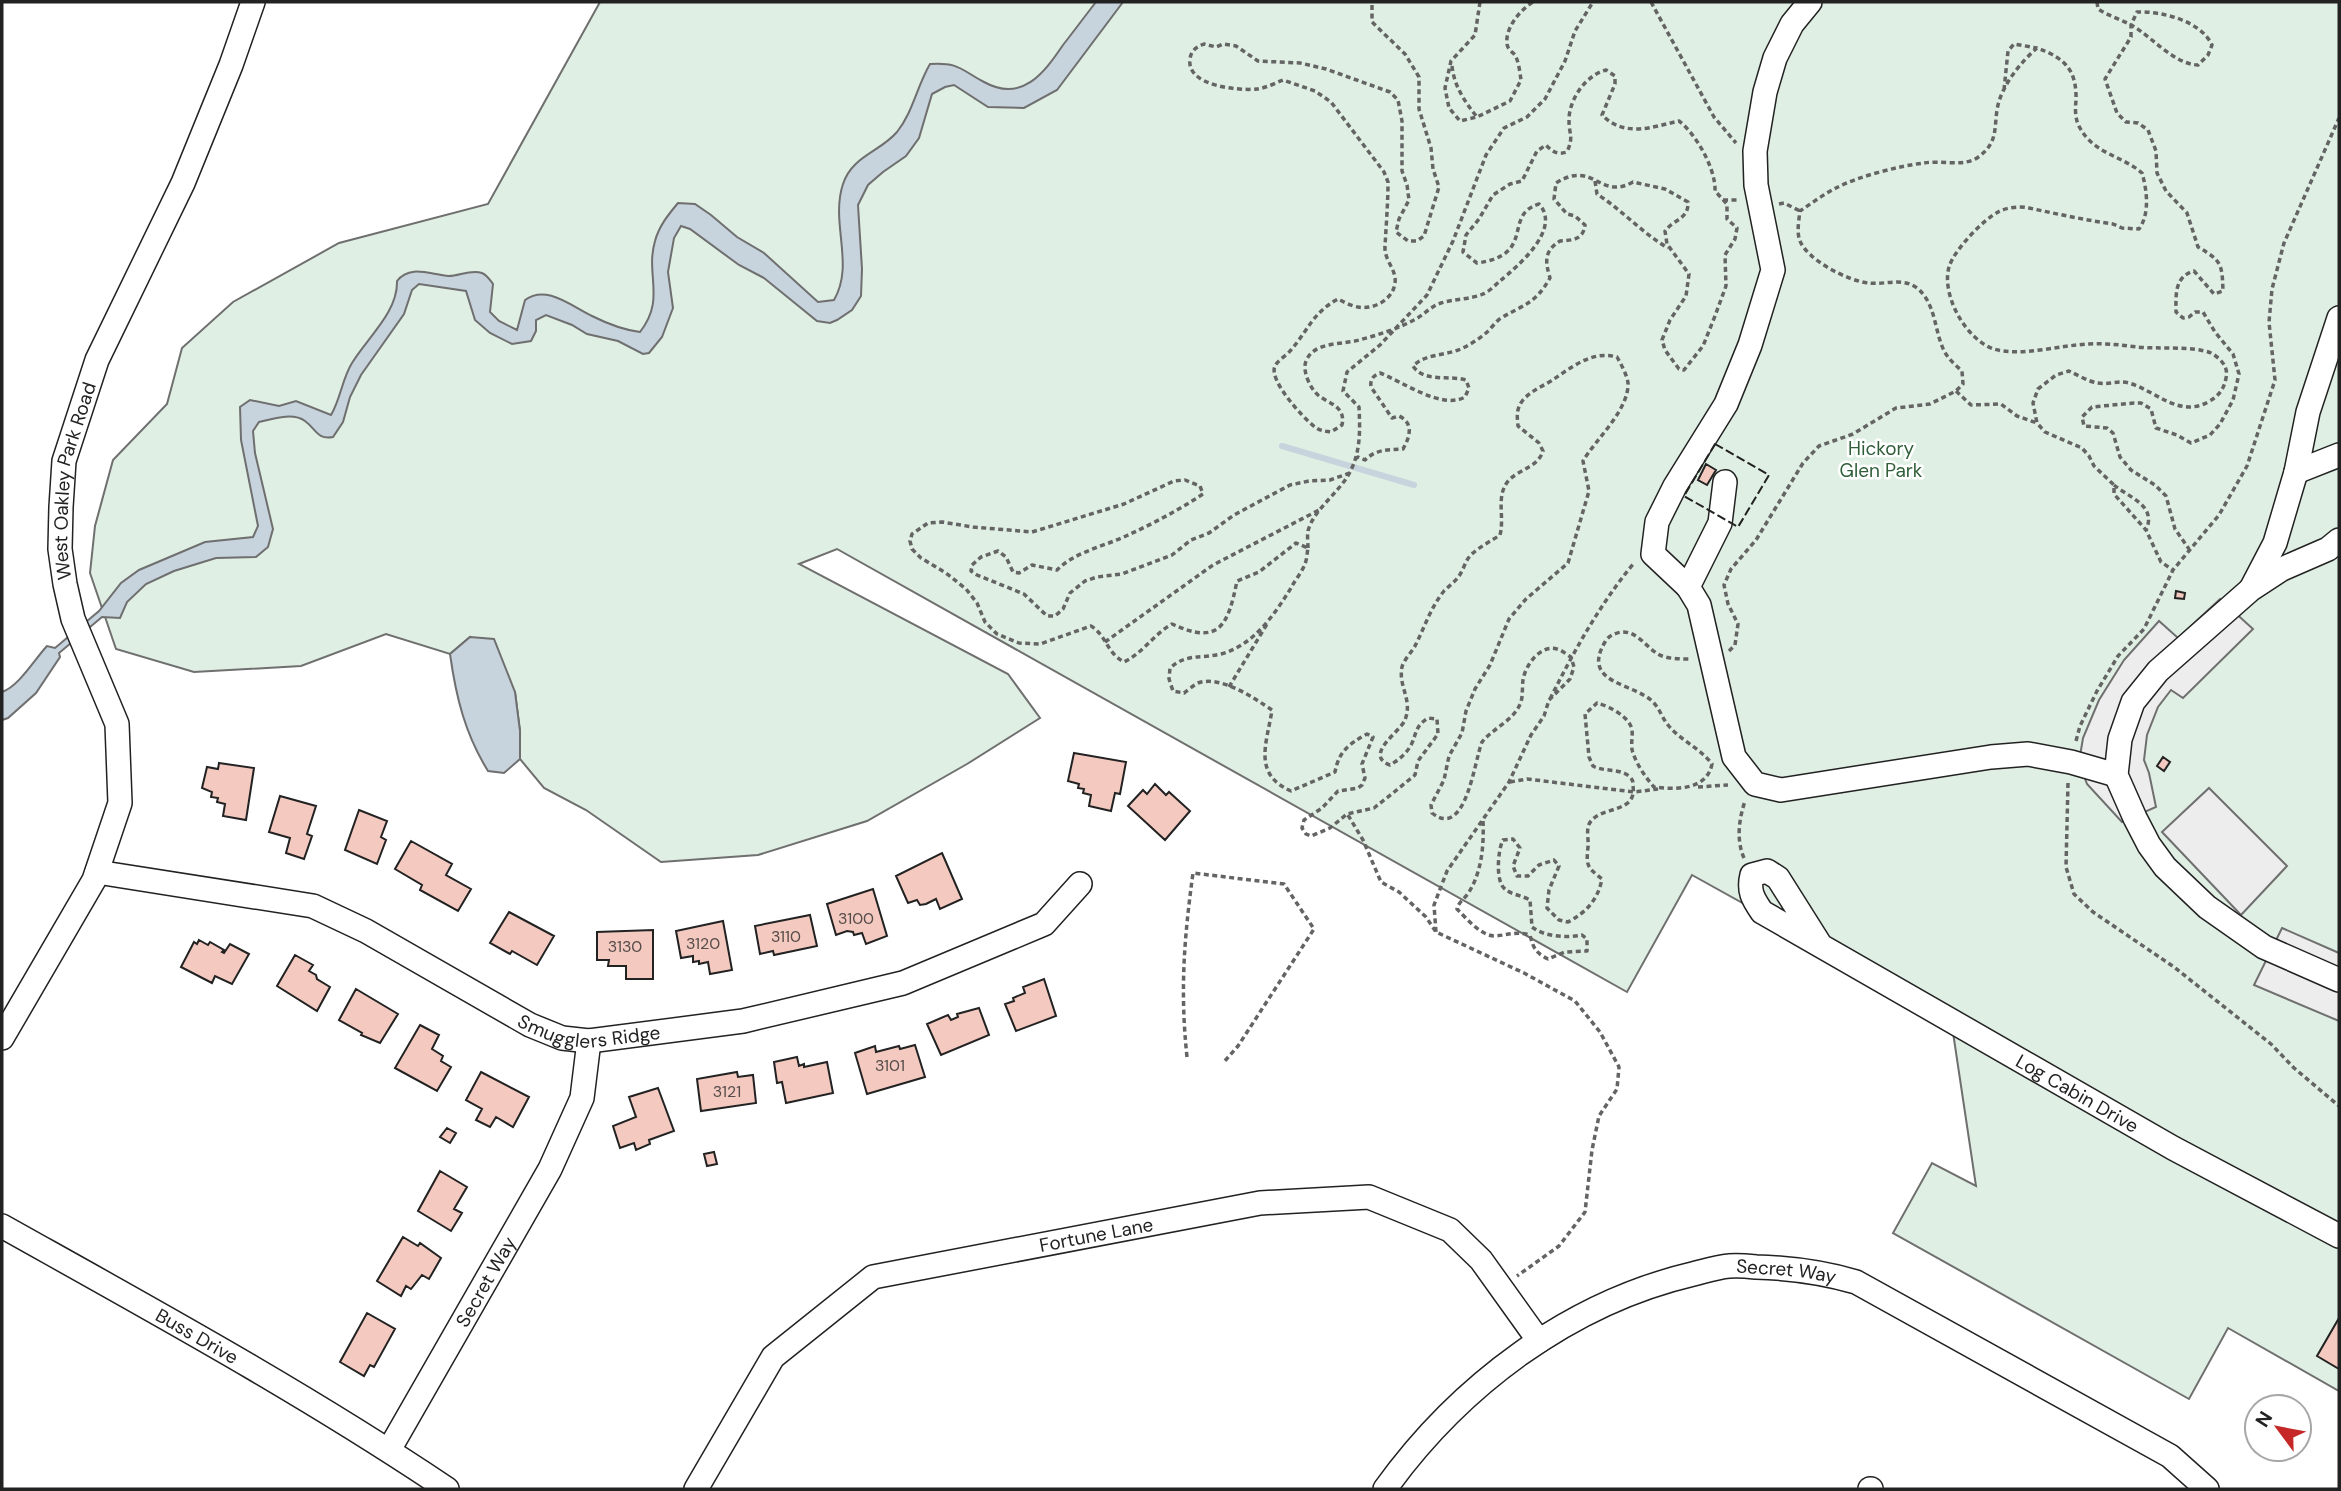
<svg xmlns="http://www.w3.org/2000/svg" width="2341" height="1491" viewBox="0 0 2341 1491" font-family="'DM Sans',sans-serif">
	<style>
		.green { fill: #e0efe3; stroke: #6f6f6f; stroke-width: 2 }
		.parking { fill: #ededed; stroke: #6f6f6f; stroke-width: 2 }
		.water { fill: #c7d3dd; stroke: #6f6f6f; stroke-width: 2 }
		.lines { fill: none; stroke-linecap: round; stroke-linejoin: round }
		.stream { stroke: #c7d3dd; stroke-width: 6 }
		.building { fill: #f3c9c0; stroke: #222; stroke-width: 2 }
		.minor-casing { stroke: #222; stroke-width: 26 }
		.path { stroke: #646464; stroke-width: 3.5; stroke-dasharray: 5 3.5; stroke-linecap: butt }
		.minor { stroke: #fff; stroke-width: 23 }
		.fence { stroke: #222; stroke-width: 2; stroke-dasharray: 9 3.5; stroke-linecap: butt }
		.labels { text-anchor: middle; stroke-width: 5; stroke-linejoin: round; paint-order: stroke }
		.number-label { font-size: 16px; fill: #564c4a }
		.park-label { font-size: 19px; fill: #2f5e38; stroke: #fff }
		.street-label { font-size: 19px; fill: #222; stroke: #fff }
	</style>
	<rect width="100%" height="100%" fill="#fff"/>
	<path class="green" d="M600,2h1739v1389l-111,-63 -39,71 -296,-166 39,-70 44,23 -25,-167 -259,-144 -65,117 -790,-443 -38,15 209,110 32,44 -73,46 -100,57 -109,34 -97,7 -75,-52 -42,-22 -24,-29v-28l-5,-39 -45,-55 -20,17 -64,-20 -85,32 -107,6 -78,-23 -26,-76 5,-47 18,-66 54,-56 15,-56 51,-46 106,-59 149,-39z"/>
	<path class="parking" d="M2220,599l33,30 -70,69 -12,-8 -13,17 -11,28 -3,25 5,13 7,34 -34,15 -35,-38 -8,-22 4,-24 16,-38 25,-40 35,-39 19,17z
		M2209,788l78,78 -46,49 -79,-83z
		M2282,928l57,25v68l-85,-36z"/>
	<path class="water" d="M1096,2h27l-66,88 -33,18 -36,-1 -34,-22 -9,2 -13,7 -13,44 -13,18 -23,16 -15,13 -10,20 4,64 -1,27 -9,14 -15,10 -7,3 -13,-2 -53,-43 -25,-13 -49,-36 -9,-3 -7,12 -6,34 5,36 -11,29 -13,16 -6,1 -25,-13 -31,-7 -15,-9 -26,-10 -10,5v11l-5,10 -19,3 -22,-11 -15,-13 -9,-29 -47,-7 -7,6 -8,24 -43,61 -11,22 -7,25 -10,15c-16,3 -17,-8 -28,-16 -12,-9 -33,-2 -46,1l-6,9 2,22 18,76 -5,18 -12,10 -40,1 -42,13 -28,13 -19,18 -7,16 -18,-1 -43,36 1,4 -24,36 -28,25 -6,2v-28c17,-6 32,-32 45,-46l8,2 44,-37 22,-28 18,-13 66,-28 48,-5 5,-11 -17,-86 -1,-33 10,-7 29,6 17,-5 35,14c10,-17 11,-36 21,-52 15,-25 46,-51 45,-82 13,-17 34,-6 52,-5 10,0 22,-7 33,-3 5,2 8,7 11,11l-3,28 9,9 18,9 8,-30c22,-16 47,7 67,16 14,7 32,14 48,16 26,-33 5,-57 15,-91 4,-15 13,-26 23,-38l17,1 16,11 26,22 27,16 54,49 16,-2c21,-36 -4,-77 9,-116 9,-28 37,-32 54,-52 16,-20 20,-46 33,-68 29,-2 31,6 54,18 38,21 60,-9 79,-37 11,-14 22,-29 33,-43z
		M470,637l24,2 21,53 5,39v28l-16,14 -16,-2c-23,-37 -32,-74 -38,-117z"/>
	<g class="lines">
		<path class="stream" d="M1282,446l132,39"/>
	</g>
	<path class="building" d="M1706,464l10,6 -9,15 -9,-5z
		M2176,591l9,2 -1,6 -9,-1z
		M1074,753l52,9 -6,32 -5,-1 -4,18 -22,-5 2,-11 -8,-2 1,-4 -6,-1 1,-4 -11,-3z
		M2163,757l7,5 -6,9 -7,-5z
		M219,763l35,5 -8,52 -23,-4 2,-12 -8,-2 1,-4 -7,-1 1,-5 -10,-4 5,-21 11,2z
		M1155,784l11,11 3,-3 21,19 -25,29 -37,-34 15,-16 4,4z
		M280,796l36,10 -9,28 5,2 -8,23 -18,-6 4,-15 -21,-6z
		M359,810l28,11 -6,16 5,3 -9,24 -32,-14z
		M411,841l41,23 -6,11 25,14 -13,22 -38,-21 2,-5 -27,-16z
		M942,853l20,46 -22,10 -4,-10 -10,5 -6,1 -3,-5 -9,3 -12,-27z
		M873,889l14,47 -21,8 -4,-11 -8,2 -1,-3 -6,-1 -11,4 -9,-31z
		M509,912l45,24 -17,29 -25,-14 -2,3 -20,-11z
		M810,915l7,31 -43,9 -1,-4 -13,3 -5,-28z
		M723,921l9,49 -22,4 -2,-12 -9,2v-3l-6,1v-6l-12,2 -5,-27z
		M653,930v49h-27v-13h-18l1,-6h-12v-28z
		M199,940l9,5 2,-3 14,8 -2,2 2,1 6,-9 19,10 -17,30 -17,-8 -3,7 -31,-16 13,-25 3,2z
		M295,955l18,10 -4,6 7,4 1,4 13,8 -13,24 -40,-25z
		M1044,979l12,37 -40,15 -11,-27 9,-3 -1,-3 12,-5 -2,-6z
		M356,989l42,25 -18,29 -19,-8 1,-2 -23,-13z
		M979,1008l10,27 -48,20 -14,-31 21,-9 3,5 7,-3 -1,-3z
		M420,1025l19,10 -7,14 11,7 -2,5 10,6 -14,24 -42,-23z
		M915,1045l10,32 -58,17 -12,-41 20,-7 1,6 23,-6 1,3z
		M797,1057l2,9 5,-2v3l23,-5 6,31 -47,10 -4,-21 -5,1 -3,-21z
		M481,1072l48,25 -16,30 -17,-10 -6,10 -14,-7 6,-11 -16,-9z
		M737,1072l1,5 15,-2 3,28 -55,8 -4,-32z
		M658,1088l16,43 -25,9 1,4 -14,6 -2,-7 -14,5 -7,-22 23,-9 -7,-20z
		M447,1128l9,5 -6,10 -10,-6z
		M714,1152l3,12 -10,2 -3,-12z
		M440,1171l27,16 -13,22 8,4 -11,18 -33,-20z
		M403,1237l15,9 2,-3 21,15 -12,21 -7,-4 -11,14 -5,-3 -5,10 -24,-15z
		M367,1313l28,16 -21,38 -4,-2 -6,11 -24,-14z
		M2339,1318v51l-22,-13z"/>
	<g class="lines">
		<g class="minor-casing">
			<g id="minor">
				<path d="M2296,472l43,-17"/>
				<path d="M1725,482l-5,41 -32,64 11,18 35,152 21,27 26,6 210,-33 37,-3 43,8 45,13"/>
				<path d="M2339,540l-11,9 -46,20 -32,21 -92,81 -25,31 -13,37 -4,36 19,43 14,27 16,22 42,40 57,40 75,33"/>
				<path d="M1688,587l-35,-33 4,-32 18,-36 51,-82 24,-59 23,-75 -17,-85 -1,-34 10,-59 10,-34 17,-34 18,-22"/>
				<path d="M2252,587l23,-44 21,-71 12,-60 31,-94"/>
				<path id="s1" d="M97,872l216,34 53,25 164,94 32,13 27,3 154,-20 160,-38 141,-59 36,-40"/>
				<path id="s2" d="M1819,943l-41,-65 -11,-7 -15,4c-4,16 1,24 10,37l411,236 166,88"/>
				<path id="s3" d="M2,1038l92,-158 26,-77 -3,-79 -44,-105 -8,-35 -5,-35 1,-42 3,-46 33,-101 86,-177 48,-118 22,-63"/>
				<path id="s4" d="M2,1226c150,84 302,167 445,263"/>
				<path id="s5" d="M389,1450l161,-281 32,-71 7,-57"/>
				<path id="s6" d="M696,1489l77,-132 100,-80 387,-74 109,-6 81,33 31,30 58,81"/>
				<path id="s7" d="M1385,1489c74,-103 184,-186 308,-215 12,-3 24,-7 36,-8 9,-1 18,0 27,1 35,1 66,5 100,15l314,174 37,33"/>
				<path d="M1870,1489h1"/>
			</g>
		</g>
		<path class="path" d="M1480,2l-5,33 -24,26 -6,27 4,20 11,13 17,-4 33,-16 11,-21c-1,-7 -2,-16 -5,-23 -2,-5 -8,-6 -9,-13 -2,-16 13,-34 26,-42
			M1651,2l63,115 22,26
			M2097,2l1,7c11,7 24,11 35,17 20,12 41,38 65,39l10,-10 4,-10c-11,-24 -50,-34 -75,-33l-6,13v12l-26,42 12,34 9,9 12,1 10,7 8,21 1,22 9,18 21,22 11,34c24,14 24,17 25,44l-9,3 -20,-23c-20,6 -18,24 -18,41l7,6 6,-1 6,-5h8l12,20 18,22 6,20 -6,26 -13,24 -10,11 -19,8 -14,-8 -21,-7 -5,-19 -10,-6h-7l-42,4 -10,10 2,9 23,2 6,5 7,24 11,13 24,15 11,11 9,33 14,20
			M1452,66c2,20 13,36 25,51
			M2004,90l4,-39 6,-7 23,4
			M1595,181l2,13c25,16 45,39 71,54
			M1723,200h16
			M1779,204l5,-1 16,8
			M1956,391l15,14 30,-1 16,12 20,7
			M1355,459l3,-2 7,3c11,-11 23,-10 38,-11 7,-12 11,-26 -4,-33l-7,2 -21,-31c-1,-8 2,-11 9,-14 23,9 62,37 85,24l4,-9 -3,-8c-17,-5 -42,3 -53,-14 13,-13 34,-10 50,-18 8,-4 16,-9 23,-15 5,-4 9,-11 15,-15 24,-14 34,-14 49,-40 -5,-17 -6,-27 10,-37 13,-1 23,-1 25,-16l-10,-9 -8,-2 -13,-15 2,-16c38,-24 43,18 77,-1l32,7 23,13c1,17 -14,17 -23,29l2,13 22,30 -3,22 -16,24 -8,20 3,10 14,19 5,1 19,-24 12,-30 11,-30 -1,-31 10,-16 2,-11 -10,-9v-15l-12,-13c1,-22 -19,-57 -36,-70 -27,6 -54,17 -77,-6l13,-31v-8l-9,-6c-20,5 -37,29 -37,50 0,16 5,16 -2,32 -10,3 -14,0 -21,-7l-9,6 -15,30 -12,3 -17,11 -14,24 -13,16 -3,17 14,11c60,-8 25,-48 62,-59 23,25 -21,62 -39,77 -5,4 -11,11 -17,13 -11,5 -29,5 -42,9 -10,3 -17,12 -27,17 -17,9 -36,15 -55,20 -17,5 -45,1 -53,21 -4,10 4,27 12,34 11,9 28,11 24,30l-11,7c-6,-1 -11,-1 -16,-5 -11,-8 -47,-47 -40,-61 3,-6 11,-10 15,-15 18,-20 22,-38 48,-52 6,3 13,7 20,8 15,3 35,-7 37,-24 2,-13 -11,-23 -10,-36 1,-21 3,-43 3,-65l-4,-10 -53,-70 -16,-11 -32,-11c-8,3 -17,8 -26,9 -19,2 -71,-3 -67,-30 1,-9 7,-12 14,-15l12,3 7,-3 13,2 22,15 42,2 26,6 64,23 8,8 4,21v50l5,14 2,15 -10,19 -3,13 12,9h9l7,-5 15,-49 -6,-18 -2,-21 -12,-39v-32l-14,-23 -33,-32v-20
			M1350,473l-20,7 -21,1 -19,4 -56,30 -25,18 -18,7 -19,15 -50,19 -25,3 -12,4 -15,12 -7,16 -8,7h-8l-23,-22 -47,-19 -6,-4 1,-6 9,-8 17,-6 8,6 7,15 6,1 13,-8 25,5c18,-18 45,-23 69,-34 26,-12 53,-26 77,-42l-3,-8 -15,-6 -11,1 -50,23 -92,28 -59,-5 -31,-5 -14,1 -16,11 -2,7 2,8 9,9 25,15 20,16 11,14 8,19 12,12 22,9 21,1 51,-18c16,10 15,26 33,36 19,-9 30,-28 48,-38 48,22 56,1 65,-43l22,-9 37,-29 12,5c-1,5 -1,11 -3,16 -3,8 -10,16 -14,24 -17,27 -37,57 -70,66 -20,5 -34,-1 -51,14l-1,11 4,12 11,2c4,-3 10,-8 14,-10 23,-8 56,15 74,27 -5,33 -20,64 19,81l44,-19c4,-21 14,-28 32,-38l6,3 -11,27 3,14 -3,7 -4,3 -20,3 -16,17 -18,12 -2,8 4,6 5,2 19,-8 17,-14 27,-6 19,-15 22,-18 3,-14 20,-27 -1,-15 -9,-1c-12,8 -11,13 -16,25 -4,9 -13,17 -22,22 -27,-10 10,-33 15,-45 8,-21 -7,-33 -3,-53 2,-8 11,-16 14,-23 9,-18 15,-37 28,-53 5,-5 11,-9 15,-15 5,-7 7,-18 14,-23 8,-7 18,-12 27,-18 5,-19 -5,-39 9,-55 11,-11 29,-13 34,-29l-4,-8 -21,-17c-1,-10 -2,-17 5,-26 8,-9 18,-13 28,-19 20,-13 40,-31 66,-24 4,7 10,18 11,26 1,27 -32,56 -45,78l6,30 -21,72 -42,36 -17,20 -19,46 -15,24 -9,22 -4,22 -13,23 -5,24 -13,25 1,8c34,27 42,-51 50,-71 12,-15 32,-21 39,-40 2,-7 1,-15 2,-22 2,-14 17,-36 34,-31 5,1 10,6 14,8l3,10 -4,12 -21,21 -5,16 -13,19 -22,47 -62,89 -13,34 2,27
			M2114,485c16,13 43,21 32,45
			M1308,548c0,-5 -1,-12 0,-17 5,-21 32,-39 42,-59 11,-21 10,-43 9,-65l-16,-16 4,-19 33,-27 47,-50 26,-54 33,-86 18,-27 23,-11 18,-18 20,-38 10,-30 18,-29
			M1105,642l108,-77 108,-56
			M1729,651l6,-6 3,-21 -10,-20 -4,-19 7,-16 25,-29 47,-77 16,-17 34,-12 43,-26 34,-4 26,-13 7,-7 -1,-13c-8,-7 -16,-14 -20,-25 -8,-20 -7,-43 -25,-58 -15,-11 -31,-3 -48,-5 -19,-1 -65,-24 -70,-45 -2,-8 0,-19 1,-27 12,-8 24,-17 36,-23 23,-12 63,-22 88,-25 16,-3 39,4 53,-5 23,-16 16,-31 21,-53 5,-21 23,-43 39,-57 28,10 40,22 39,53 -1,8 -1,19 4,27 14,26 43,28 62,45 5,17 8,41 -3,56l-17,-1 -9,-4c-28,-4 -56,-10 -84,-16 -9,-2 -22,-1 -31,4 -15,8 -44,38 -49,55 -8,28 17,73 45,82 27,8 67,-4 95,-5 17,-1 32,1 48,3 19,2 58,-1 74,6 9,5 18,14 15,25 -2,11 -7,18 -18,24 -29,16 -52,-11 -79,-19 -11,-3 -20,2 -31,0 -9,-1 -20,-8 -29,-12l-13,4 -18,14 -5,14 4,20 8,9 37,16 7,8 5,10 20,19v9l32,36 15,32 12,8
			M1229,687l38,-63
			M1550,699c24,-48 50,-95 84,-136
			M2076,741l4,-15 17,-35 21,-35 26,-27 29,-59 46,-55 28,-49 28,-86 -6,-58 3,-33 12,-46 55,-125
			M1510,782l17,-3 107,13 24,-3
			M2068,783l-2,84 8,27 19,18 81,55 97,77 23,24 45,38
			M1698,787l30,-2
			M1348,815l15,25 18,42 18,10 27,25 10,15 88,41 51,28 25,31 19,35 -2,22 -18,27 -7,34 -7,62 -26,34 -42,30
			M1483,821c1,24 -1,50 -14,71 -4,7 -10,9 -12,17 10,10 24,27 38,27 13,-1 22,-5 35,-1 3,13 6,18 18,24l17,-7 22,-1v-12l-5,-4c-16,3 -37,2 -50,-8l-2,-27c-7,-4 -20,-6 -25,-11 -10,-7 -7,-40 -2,-49l10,-1 7,9 -7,18 4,10h11l11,-11 15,-5 5,6 -10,24 -2,18 12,12 9,2c19,-10 30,-23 34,-43 -15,-12 -16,-13 -14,-32 1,-8 -3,-19 3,-26 12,-15 46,-8 42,-35 0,-5 0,-6 -4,-10 -11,-8 -25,-4 -36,-10l-4,-9 -4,-43 12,-11c12,3 33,14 35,27 1,9 -2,15 1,23 4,12 13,25 21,34 22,3 53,3 58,-23 -11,-15 -32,-24 -44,-39 -6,-7 -8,-16 -15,-23 -18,-19 -73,-18 -48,-60 3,-6 10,-9 17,-10 15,-1 25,16 36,22 8,5 22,5 32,5
			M1744,858c-8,-18 -5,-39 1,-57
			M1187,1057c-7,-66 -3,-118 6,-184l91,11 30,45 -76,117 -15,17"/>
		<use href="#minor" class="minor"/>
		<path class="fence" d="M1715,444l54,31 -31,52 -54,-31z"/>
	</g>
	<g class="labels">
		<g class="number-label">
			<text x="856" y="924">3100</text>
			<text x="786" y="942">3110</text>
			<text x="703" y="949">3120</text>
			<text x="625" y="952">3130</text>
			<text x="890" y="1071">3101</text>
			<text x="727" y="1097">3121</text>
		</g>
		<g class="park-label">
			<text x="1881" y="455">Hickory<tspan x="1881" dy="22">Glen Park</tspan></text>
		</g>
		<g class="street-label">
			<text dy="7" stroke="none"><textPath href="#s3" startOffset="598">West Oakley Park Road</textPath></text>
			<text dy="7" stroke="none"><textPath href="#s1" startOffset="527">Smugglers Ridge</textPath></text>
			<text dy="7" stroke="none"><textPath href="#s2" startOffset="509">Log Cabin Drive</textPath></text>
			<text dy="7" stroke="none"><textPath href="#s6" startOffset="508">Fortune Lane</textPath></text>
			<text dy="7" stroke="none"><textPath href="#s7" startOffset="478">Secret Way</textPath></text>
			<text dy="7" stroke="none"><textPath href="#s5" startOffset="194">Secret Way</textPath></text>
			<text dy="7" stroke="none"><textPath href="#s4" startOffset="224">Buss Drive</textPath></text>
		</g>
	</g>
	<rect width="2341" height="1491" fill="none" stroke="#222222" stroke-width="7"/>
	<g transform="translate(2278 1428) rotate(302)"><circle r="33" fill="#ffffff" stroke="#a7a7a7" stroke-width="2"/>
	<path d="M0-5L12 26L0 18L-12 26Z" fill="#c62828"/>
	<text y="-10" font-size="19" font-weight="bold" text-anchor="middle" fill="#222222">N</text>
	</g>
</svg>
